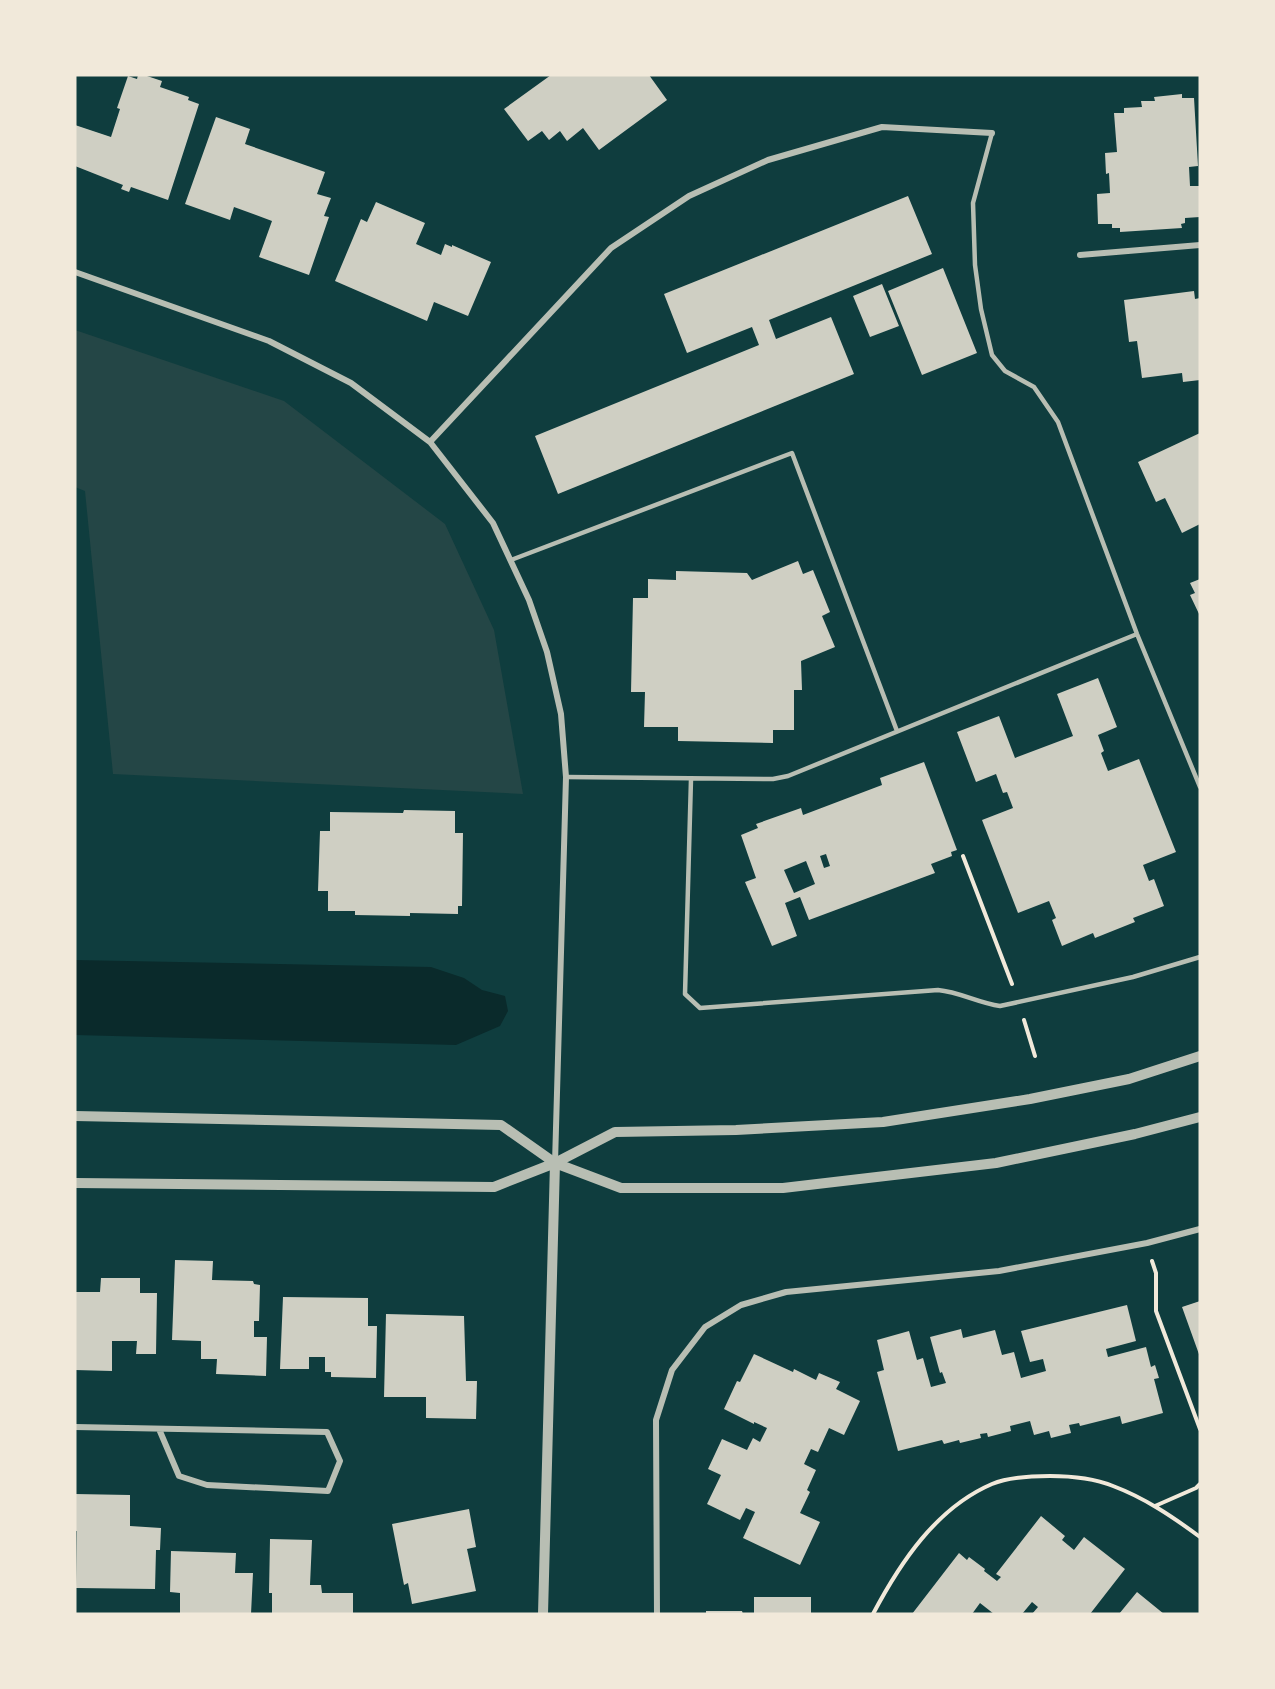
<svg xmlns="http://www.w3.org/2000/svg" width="1275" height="1689" viewBox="0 0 1275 1689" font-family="Figtree,sans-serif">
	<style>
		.green { fill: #244646 }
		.water { fill: #0a2a2b }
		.building { fill: #cfcfc3; fill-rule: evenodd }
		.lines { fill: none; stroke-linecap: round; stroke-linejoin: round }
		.path { stroke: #f1e9da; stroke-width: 4 }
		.service { stroke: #b8beb3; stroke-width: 4.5 }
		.minor { stroke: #b8beb3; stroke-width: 6 }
		.tertiary { stroke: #b8beb3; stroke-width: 10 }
	</style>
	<rect width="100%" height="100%" fill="#0f3d3e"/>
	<path class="green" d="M75,330l209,71 161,123 49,106 29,164 -410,-20 -28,-283 -10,-4z"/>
	<path class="water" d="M75,960l356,7 33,11 18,12 23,6 3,15 -8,15 -44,19 -381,-10z"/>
	<path class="building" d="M138,75h6l18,6 -2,6 29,10 -1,3 11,4 -31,96 -37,-13 -2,5 -8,-3 2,-4 -48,-19v-41l36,12 9,-28 -3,-1 11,-32 9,3z
		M551,75h98l18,25 -68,50 -16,-22 -16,13 -7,-10 -11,9 -7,-9 -14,10 -24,-32z
		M1182,94v4h12l4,68 -9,1 1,19h10v31l-15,1v5l-4,1 1,4 -62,4v-4h-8v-4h-14l-1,-30 13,-1 -1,-20 -3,1 -1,-21 12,-1 -3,-39h10v-5l18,-1 -1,-6h14l-1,-4z
		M216,117l34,12 -5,15 80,28 -8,22 14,4 -7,18 5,1 -20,58 -50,-18 13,-36 -38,-14 -4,13 -45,-16z
		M908,196l24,58 -163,66 7,19 55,-22 23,57 -296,120 -23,-58 224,-91 -7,-18 -65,26 -23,-59z
		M376,202l49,21 -9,21 25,11 4,-11 7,3v-2l39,17 -23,54 -34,-14 -7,19 -92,-40 26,-62 6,3z
		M943,268l34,85 -55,22 -34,-84z
		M882,284l17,42 -29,11 -17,-41z
		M1194,291l1,8 5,-1v82l-17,2 -1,-9 -40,5 -5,-37 -8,1 -5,-42z
		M1200,433v91l-18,9 -17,-35 -9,4 -18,-40z
		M798,561l5,13 10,-4 17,42 -8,4 13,31 -34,14 1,29h-8v40h-21v13l-95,-2v-14h-34l1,-35h-14l2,-94h15v-19l28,1v-9l71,2 5,7z
		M1200,579v37l-10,-21 5,-2 -5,-10z
		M1098,678l19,49 -19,8 6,16 -3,2 7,18 31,-12 37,93 -33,13 6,16 5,-2 10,27 -31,12 2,4 -40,16 -2,-5 -31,13 -10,-26 4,-2 -7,-17 -31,12 -36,-93 31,-12 -6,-16 -4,1 -7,-19 -20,8 -19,-50 42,-16 16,42 58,-22 -16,-42z
		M924,762l33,88 -6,2 1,4 -21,8 4,9 -126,47 -9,-23 -15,6 12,33 -25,10 -27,-64 11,-4 -15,-43 17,-7 -2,-4 45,-16 2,7 79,-30 -2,-7zM826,854l4,12 -6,2 -4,-12zM806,861l9,23 -21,9 -10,-23z
		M404,810l51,1v22h8l-1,73h-4v8l-48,-1v3l-55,-1v-4h-27v-20h-10l2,-60h10v-19l73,1z
		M175,1260l38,1 -1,19 41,1 1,3 6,1 -1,36h-5v16h13l-1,39 -50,-2 1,-15h-16v-18l-29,-1z
		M101,1278h39v15h17l-1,61h-20l1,-13h-25v30l-37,-1v-78h25z
		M283,1297l85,1v28h9l-1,52 -45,-1v-5h-6v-15h-16v12h-29z
		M1200,1301v56l-18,-50z
		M1127,1305l9,36 -30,8 2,8 38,-10 5,20 4,-2 4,13 -5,1 9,34 -41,11 -2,-8 -40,10 -1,-3 -10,2 2,8 -20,5 -2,-7 -15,4 -4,-14 -20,5 1,5 -23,6 -1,-4 -7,1 1,4 -21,5 -1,-3 -15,4 -2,-4 -44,11 -21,-79 7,-2 -7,-30 32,-9 8,29 6,-2 8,29 15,-4 -4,-11 -2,1 -10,-36 31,-8 2,9 32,-8 7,25 12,-3 7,26 25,-7 -3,-12 -13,3 -9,-31z
		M386,1314l78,2 2,65h11l-1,38 -50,-1v-21h-42z
		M754,1354l39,18 1,-3 22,11 3,-7 21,9 -4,7 24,12 -16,34 -15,-7 -11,24 -7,-3 -7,15 12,6 -9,20 3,2 -10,21 20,9 -20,43 -57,-27 12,-26 -9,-4 -6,12 -33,-16 14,-29 -13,-6 14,-30 25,11 6,-12 7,4 7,-14 -13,-6v2l-30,-15 13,-28 3,1z
		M75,1494l55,1v31l31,2 -1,22h-4l-1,39 -79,-1 1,-57h-2z
		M469,1509l7,38 -9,2 9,42 -64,13 -4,-21 -4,2 -12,-61z
		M1041,1516l24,20 -3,4 12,10 10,-13 41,32 -35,45h-58l6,-7 -6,-5 -10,12h-28l-14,-11 -8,11h-60l47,-61 8,7 2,-3 16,12 -1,2 13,10 4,-4 -5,-3z
		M270,1539l42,1 -2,45h11l1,8h31v21h-81v-21h-3z
		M171,1551l65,2 -1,20h18l-2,41h-71v-21l-10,-1z
		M1137,1592l27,22h-45z
		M754,1597h57v17h-57z
		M706,1611h36l1,3h-37z"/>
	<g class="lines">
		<path class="path" d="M963,856l49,128
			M1024,1020l11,36
			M1152,1261l4,12v38l44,118
			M1155,1506l41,-18 4,-4
			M873,1614c27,-51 63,-106 119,-130 17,-7 40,-8 58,-8 22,0 43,2 63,10 32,12 60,31 87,51"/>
		<path class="service" d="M992,133l-19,70 2,62 6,44 11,46 13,16 29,16 24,35 79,212 63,153
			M511,560l281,-107 105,278
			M566,777l207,2 15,-3 349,-142
			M691,779l-6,215 15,14 238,-18c22,2 40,13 62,16l133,-29 67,-20"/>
		<path class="minor" d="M1080,255l120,-10
			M75,272l194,69 82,42 79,59 63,81 36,77 18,52 14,62 5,63 -11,386
			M430,442l181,-194 78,-52 79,-36 114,-33 110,6
			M75,1427l252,5 13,29 -12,30 -121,-6 -28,-9 -20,-47
			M657,1614l-1,-194 16,-50 33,-43 36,-22 45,-13 213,-21 148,-28 53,-14"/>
		<path class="tertiary" d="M75,1116l426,9 54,38 66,25h162l213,-25 139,-29 65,-17
			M75,1183l419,4 61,-24 60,-31 121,-2 147,-8 147,-23 99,-20 71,-23
			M543,1614l12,-451"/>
	</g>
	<rect width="1275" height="1689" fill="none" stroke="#f1e9da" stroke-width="153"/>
</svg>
